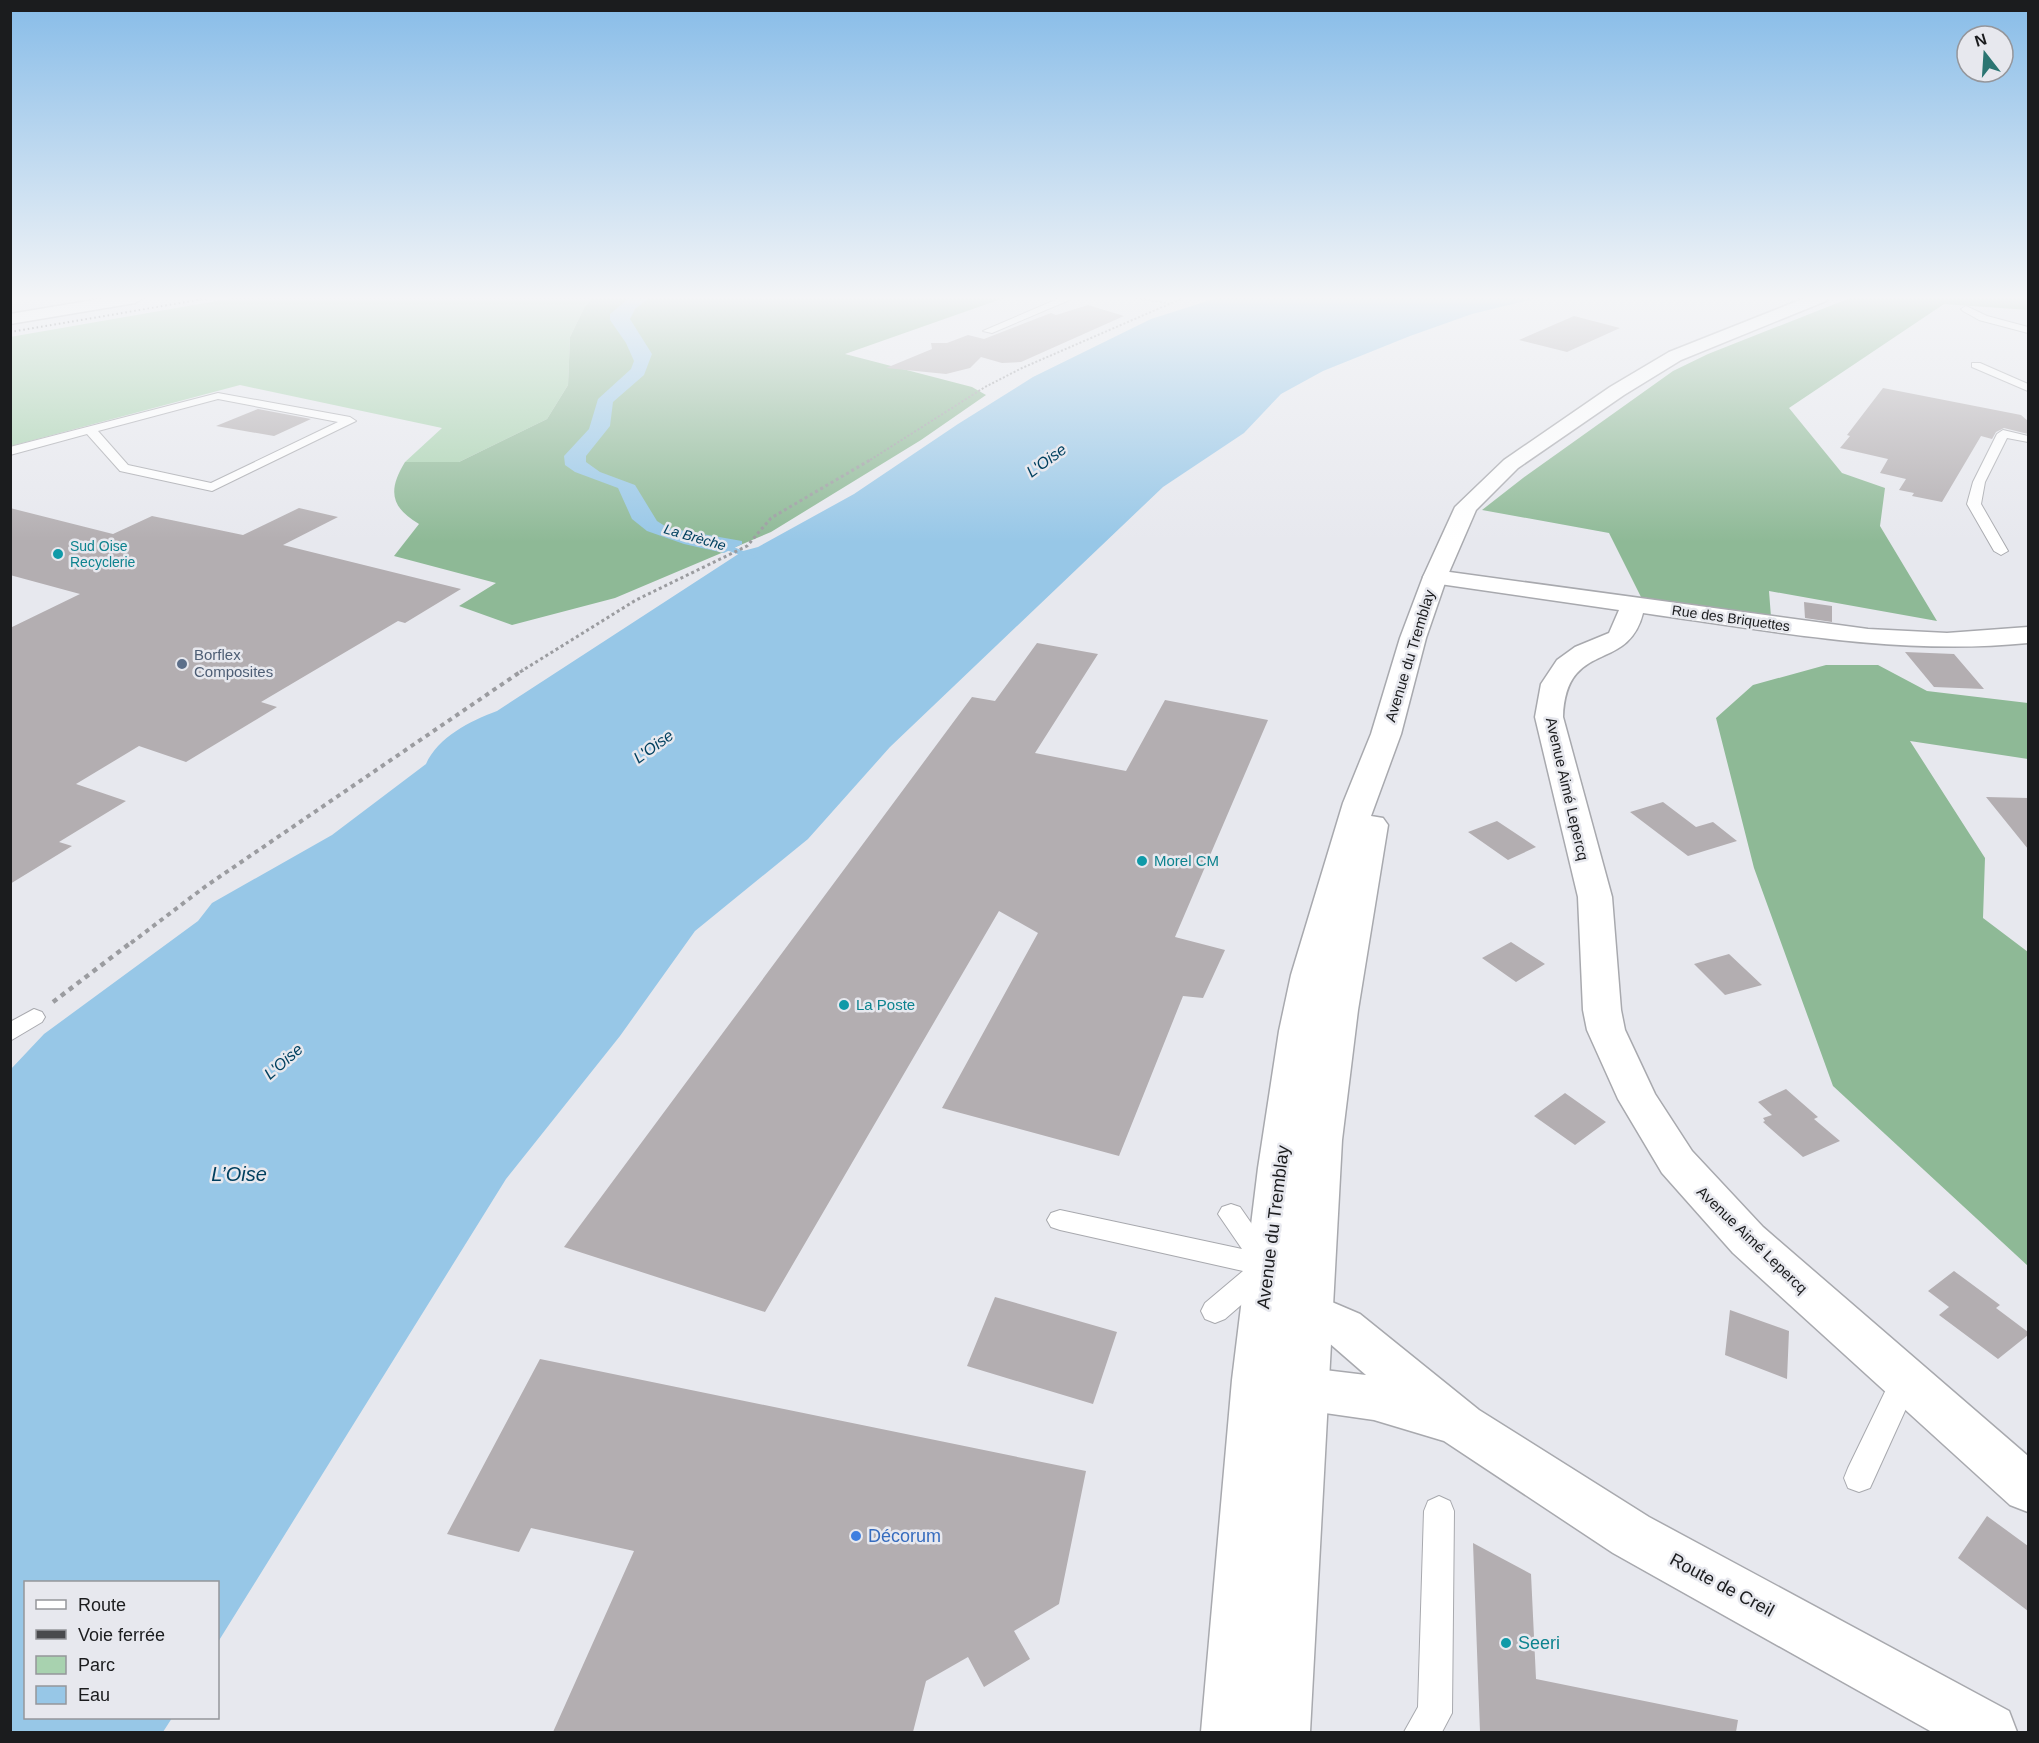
<svg xmlns="http://www.w3.org/2000/svg" width="2039" height="1743" viewBox="0 0 2039 1743" font-family="Helvetica,sans-serif">
	<style>
		.green { fill: #a8d2af }
		.forest { fill: #8eb996 }
		.water { fill: #97c7e7 }
		.lines { fill: none; stroke-linecap: round; stroke-linejoin: round }
		.stream { fill: #97c7e7; fill-rule: evenodd }
		.building { fill: #b3aeb1 }
		.lane-casing { stroke: #a8a9ae; stroke-width: 2 }
		.street-casing { stroke: #a8a9ae; stroke-width: 3 }
		.secondary-casing { stroke: #a8a9ae; stroke-width: 3 }
		.path-far3 { stroke: #9b9ca0; stroke-width: 2; stroke-dasharray: 2 2; stroke-linecap: butt }
		.path-far2 { stroke: #9b9ca0; stroke-width: 3; stroke-dasharray: 3 3; stroke-linecap: butt }
		.path-far1 { stroke: #9b9ca0; stroke-width: 4; stroke-dasharray: 4.5 4.5; stroke-linecap: butt }
		.path { stroke: #9b9ca0; stroke-width: 4.5; stroke-dasharray: 5 5; stroke-linecap: butt }
		.lane { fill: #fff; fill-rule: evenodd }
		.street { fill: #fff; fill-rule: evenodd }
		.secondary { fill: #fff; fill-rule: evenodd }
		.rail { stroke: #494a4d; stroke-width: 2; stroke-dasharray: 1.5 3; stroke-linecap: butt }
		.culture-dot { fill: #0f9aa8; stroke: #e7e8ee; stroke-width: 2 }
		.service-dot { fill: #5c6f8a; stroke: #e7e8ee; stroke-width: 2 }
		.shop-dot { fill: #3f7fe0; stroke: #e7e8ee; stroke-width: 2 }
		.labels { text-anchor: middle; stroke-width: 5; stroke-linejoin: round; paint-order: stroke }
		.far-water-label { font-size: 14px; font-style: italic; fill: #01405f; stroke: #e7e8ee }
		.far-culture-label { font-size: 14px; fill: #0d838f; stroke: #e7e8ee; text-anchor: start }
		.far-street-label { font-size: 14px; fill: #1b1c1e; stroke: #e7e8ee }
		.service-label { font-size: 15px; fill: #4e5e75; stroke: #e7e8ee; text-anchor: start }
		.street-label { font-size: 15px; fill: #1b1c1e; stroke: #e7e8ee }
		.culture-label { font-size: 15px; fill: #0d838f; stroke: #e7e8ee; text-anchor: start }
		.water-label { font-size: 16px; font-style: italic; fill: #01405f; stroke: #e7e8ee }
		.near-street-label { font-size: 18px; fill: #1b1c1e; stroke: #e7e8ee }
		.near-shop-label { font-size: 18px; fill: #366cbe; stroke: #e7e8ee; text-anchor: start }
		.near-culture-label { font-size: 18px; fill: #0d838f; stroke: #e7e8ee; text-anchor: start }
		.near-water-label { font-size: 20px; font-style: italic; fill: #01405f; stroke: #e7e8ee }
	</style>
	<rect width="100%" height="100%" fill="#e7e8ee"/>
	<path class="green" d="M234,298h358l-8,10 -14,29 -2,48 -21,34 -88,43h-54l37,-34 -202,-43 -229,61 -1,-109z"/>
	<path class="forest" d="M592,298h412l-159,56 127,33 14,8 -65,45 -150,92 -156,66 -103,27 -53,-19 37,-23 -102,-27 25,-32c-29,-17 -31,-34 -14,-62h54l88,-43 21,-34 2,-48 14,-29z
		M1850,298h178v12l-84,-6 -155,104 53,65 43,15 -5,38 57,95 -168,-30 2,26 -130,-20 -32,-64 -127,-23 41,-32 150,-107 35,-17z
		M1826,665h52l49,26 101,12v56l-118,-18 75,117 -2,60 45,34v314l-195,-180 -79,-218 -38,-150 37,-33z"/>
	<path class="water" d="M629,298h20l-14,11 -5,10 22,35 -8,21 -31,27 -3,24 -24,30v6l14,10 35,13 22,36 11,7 74,13v3l-18,9 -40,-9 -37,-13 -15,-12 -14,-31 -43,-16 -10,-7 -1,-9 25,-27 9,-30 33,-30 3,-8 -8,-18 -16,-23v-6z
		M1217,298h320l-65,16 -62,22 -87,35 -42,23 -37,39 -81,54 -273,260 -82,92 -113,92 -75,105 -114,143 -288,463v-60h-192v136h146l-9,14h-152v-663l33,-35 154,-113 14,-18 120,-68 94,-71c12,-27 44,-43 71,-53l246,-160 15,-4 96,-53 104,-70 75,-47 118,-58z"/>
	<g class="lines">
		<path class="stream" d="M718,543h6l34,14 -7,2 -33,-12z"/>
	</g>
	<path class="building" d="M1088,305l36,11 -103,46 -19,1 -21,-6 -11,11 -24,6 -60,-6 46,-19 -1,-6h16l21,-8 16,4 67,-26 5,2z
		M1574,316l46,12 -53,24 -48,-12z
		M1883,388l138,27 7,6v13l-24,-6 -8,4 -4,7 -11,-3 -39,66 -30,-6 2,-3 -15,-3 7,-11 -26,-6 8,-14 -48,-11 10,-12 -3,-1z
		M258,409l53,10 -37,17 -58,-10z
		M10,508l103,26 39,-18 91,19 56,-27 39,9 -55,28 178,44 -56,34 -7,-2 -137,81 16,5 -91,55 -47,-16 -63,38 50,17 -67,41 13,4 -62,38v-256l70,-34 -70,-19z
		M1804,602l28,4v16l-27,-4z
		M1037,643l61,11 -63,99 91,18 39,-71 103,20 -93,217 50,13 -22,48 -20,-2 -64,160 -177,-48 96,-175 -39,-22 -234,401 -201,-65 408,-550 23,4z
		M1905,652l49,2 30,35 -50,-2z
		M1986,797l42,1v51z
		M1663,802l33,25 17,-5 24,19 -49,15 -58,-44z
		M1497,821l39,26 -28,13 -40,-28z
		M1511,942l34,22 -29,18 -34,-24z
		M1729,954l33,31 -37,10 -31,-31z
		M1786,1089l32,28 -4,2 26,22 -37,16 -40,-35 2,-1 -2,-3 9,-3 -14,-13z
		M1565,1093l41,29 -31,23 -41,-29z
		M1954,1271l46,34 -4,3 32,24v3l-30,24 -59,-44 10,-8 -21,-16z
		M995,1297l122,35 -24,72 -126,-38z
		M1730,1310l59,21 -2,48 -62,-24z
		M540,1359l546,112 -27,133 -45,27 16,28 -46,28 -16,-30 -42,24 -13,51h-360l81,-181 -103,-23 -12,24 -72,-18z
		M1987,1516l41,30v65l-70,-53z
		M1473,1543l58,31 5,105 202,41 -2,12h-256z"/>
	<g class="lines">
		<g class="lane-casing">
			<path id="lane" d="M1060,298h14l-82,35 -9,-2z
				M1966,306l21,10 41,11v6l-49,-13 -16,-9 -2,-2z
				M1972,363h8l48,21v7l-56,-24z
				M218,393l132,24 6,4 -144,70 -92,-20 -33,-37 -77,21v-8zM218,399l120,23 -127,61 -83,-18 -30,-34z
				M2003,430l25,6v6l-21,-4 -22,44 -4,22 27,47 -7,4 -7,-4 -27,-47 6,-22 24,-48z
				M34,1009l8,3 3,5 -3,5 -32,19v-19z
				M1231,1204l9,3 41,59 -4,8 -52,45 -10,4 -10,-4 -4,-8 4,-8 38,-32 -183,-41 -9,-3 -4,-7 4,-7 9,-3 182,39 -24,-35 4,-7z
				M1905,1367l10,4 4,9 -49,108 -11,4 -11,-4 -4,-10 4,-10 47,-97z
				M1439,1496l11,5 4,10 -2,202 -10,19h-38l14,-25 6,-196 4,-10z"/>
		</g>
		<g class="street-casing">
			<path id="street" d="M105,298h38l-8,5 -125,21v-10z
				M1435,570l433,59 79,4 81,-6v16c-130,13 -256,-12 -385,-30 -15,61 -77,25 -80,104l49,180 9,113 4,20 30,64 37,57 71,76 265,229v56l-18,-7 -277,-252 -71,-80 -44,-74 -31,-69 -4,-20 -5,-113 -43,-180 6,-33 16,-24 18,-13 34,-14 10,-23 -193,-28 -3,-5 3,-5z
				M1292,1285l68,29 119,96 170,107 360,194 8,21h-85l-319,-179 -169,-112 -70,-21 -91,-13 -17,-6 -7,-15 7,-15 17,-6 83,10 -38,-33 -52,-24 -7,-14 7,-14z"/>
		</g>
		<g class="secondary-casing">
			<path id="secondary" d="M1805,298h23l-2,3 -145,59 -57,35 -106,73 -42,42 -29,67 -21,61 -25,96 -30,82 12,2 5,7 -30,185 -16,130 -32,592h-109l31,-352 26,-212 21,-137 12,-56 52,-172 28,-69 29,-96 23,-61 32,-70 49,-47 106,-73 59,-35z"/>
		</g>
		<path class="path-far3" d="M1136,298l31,5
			M867,462l118,-75 37,-19 161,-70"/>
		<path class="path-far2" d="M520,672l116,-72 111,-54 24,-28 99,-58"/>
		<path class="path-far1" d="M131,943l75,-57 317,-216"/>
		<path class="path" d="M53,1002l80,-61"/>
		<use href="#lane" class="lane"/>
		<use href="#street" class="street"/>
		<use href="#secondary" class="secondary"/>
		<path class="rail" d="M10,332l200,-34"/>
	</g>
	<linearGradient id="sky" x2="0" y2="1"><stop stop-color="#87bce8"/><stop offset="0.55" stop-color="#f4f5f7"/><stop offset="1" stop-color="#f4f5f7" stop-opacity="0"/></linearGradient>
	<rect width="2039" height="542" fill="url(#sky)"/>
	<g class="culture-dot">
		<circle cx="58" cy="554" r="6"/>
		<circle cx="1142" cy="861" r="6"/>
		<circle cx="844" cy="1005" r="6"/>
		<circle cx="1506" cy="1643" r="6"/>
	</g>
	<circle class="service-dot" cx="182" cy="664" r="6"/>
	<circle class="shop-dot" cx="856" cy="1536" r="6"/>
	<g class="labels">
		<g class="far-water-label">
			<text transform="translate(695 537) rotate(16)" y="5">La Brèche</text>
		</g>
		<g class="far-culture-label">
			<text x="70" y="551">Sud Oise<tspan x="70" dy="16">Recyclerie</tspan></text>
		</g>
		<g class="far-street-label">
			<text transform="translate(1731 618) rotate(8)" y="5">Rue des Briquettes</text>
		</g>
		<g class="service-label">
			<text x="194" y="660">Borflex<tspan x="194" dy="17">Composites</tspan></text>
		</g>
		<g class="street-label">
			<text transform="translate(1410 656) rotate(-73)" y="5">Avenue du Tremblay</text>
			<text transform="translate(1567 789) rotate(77)" y="5">Avenue Aimé Lepercq</text>
			<text transform="translate(1752 1240) rotate(44)" y="5">Avenue Aimé Lepercq</text>
		</g>
		<g class="culture-label">
			<text x="1154" y="866">Morel CM</text>
			<text x="856" y="1010">La Poste</text>
		</g>
		<g class="water-label">
			<text transform="translate(1046 460) rotate(-36)" y="6">L'Oise</text>
			<text transform="translate(653 746) rotate(-36)" y="6">L'Oise</text>
			<text transform="translate(283 1061) rotate(-41)" y="6">L'Oise</text>
		</g>
		<g class="near-street-label">
			<text transform="translate(1273 1227) rotate(-83)" y="6">Avenue du Tremblay</text>
			<text transform="translate(1722 1585) rotate(28)" y="6">Route de Creil</text>
		</g>
		<g class="near-shop-label">
			<text x="868" y="1542">Décorum</text>
		</g>
		<g class="near-culture-label">
			<text x="1518" y="1649">Seeri</text>
		</g>
		<g class="near-water-label">
			<text x="239" y="1181">L’Oise</text>
		</g>
	</g>
	<rect width="2039" height="1743" fill="none" stroke="#1b1c1e" stroke-width="24"/>
	<rect x="24" y="1581" width="195" height="138" fill="#e7e8ee" stroke="#95969b" stroke-width="1.5"/>
	<rect x="36" y="1600" width="30" height="9" fill="#ffffff" stroke="#95969b" stroke-width="1.5"/>
	<text x="78" y="1611" font-size="18" fill="#1b1c1e">Route</text>
	<rect x="36" y="1630" width="30" height="9" fill="#494a4d" stroke="#95969b" stroke-width="1.5"/>
	<text x="78" y="1641" font-size="18" fill="#1b1c1e">Voie ferrée</text>
	<rect x="36" y="1656" width="30" height="18" fill="#a8d2af" stroke="#95969b" stroke-width="1.5"/>
	<text x="78" y="1671" font-size="18" fill="#1b1c1e">Parc</text>
	<rect x="36" y="1686" width="30" height="18" fill="#97c7e7" stroke="#95969b" stroke-width="1.5"/>
	<text x="78" y="1701" font-size="18" fill="#1b1c1e">Eau</text>
	<g transform="translate(1985 54) rotate(343)"><circle r="28" fill="#e7e8ee" stroke="#95969b" stroke-width="1.5"/>
	<path d="M0-4.5L10 22L0 15L-10 22Z" fill="#2b7572"/>
	<text y="-9" font-size="16" font-weight="bold" text-anchor="middle" fill="#1b1c1e">N</text>
	</g>
</svg>
